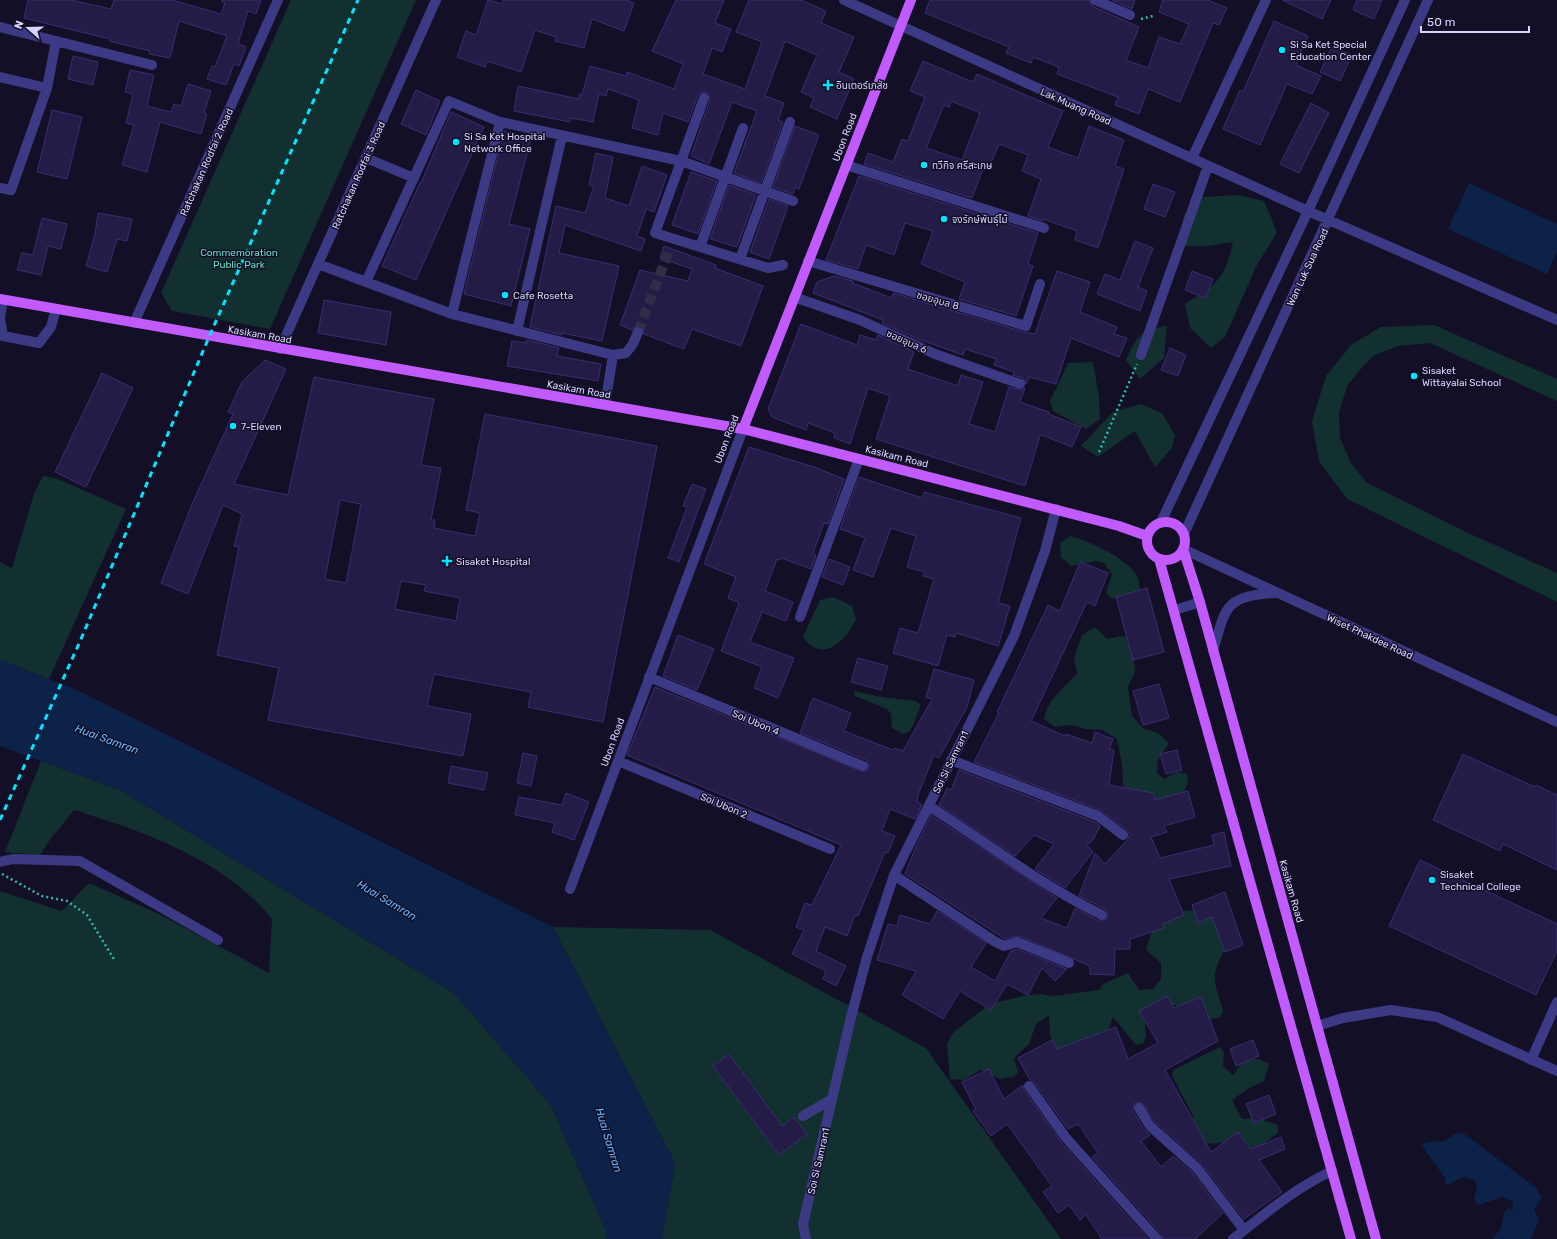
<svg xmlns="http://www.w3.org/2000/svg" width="1557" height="1239" viewBox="0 0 1557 1239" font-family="Rubik,'Noto Sans Thai',sans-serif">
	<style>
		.green { fill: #12302f }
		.water { fill: #0c2248 }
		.building { fill: #241b47; stroke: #3b2d73; fill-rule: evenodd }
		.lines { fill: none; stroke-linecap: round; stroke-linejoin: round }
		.minor-tunnel { stroke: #312d47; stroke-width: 10; stroke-dasharray: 10 5; stroke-linecap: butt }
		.path { stroke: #2fb8b0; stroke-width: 2.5; stroke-dasharray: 2 3; stroke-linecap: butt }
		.minor { stroke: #3d3a85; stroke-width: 10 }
		.major { stroke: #c25bff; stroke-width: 10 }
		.rail { stroke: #00e5ff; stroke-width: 3; stroke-dasharray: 6 5; stroke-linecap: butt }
		.poi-dot { fill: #00e5ff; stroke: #130f26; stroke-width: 1.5 }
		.labels { text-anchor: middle; stroke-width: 3; stroke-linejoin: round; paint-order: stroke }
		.poi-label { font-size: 10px; fill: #d9d4ff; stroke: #130f26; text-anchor: start }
		.street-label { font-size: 10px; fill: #d9d4ff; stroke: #130f26 }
		.park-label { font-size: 10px; fill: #5fe0c0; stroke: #130f26 }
		.water-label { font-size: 11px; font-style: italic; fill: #62b6ff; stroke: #130f26 }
	</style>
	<rect width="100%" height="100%" fill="#130f26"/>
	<path class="green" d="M291,0h125l-146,329 -98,-18 -11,-18z
		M1238,195l26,6 13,31 -21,35 -31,70 -14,11 -21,-20 -5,-24c32,-20 39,-23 48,-62l-26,4h-26l3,-31 18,-18z
		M1434,325l123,54v22l-127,-58 -32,3 -23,9 -11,10 -17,21 -8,27 1,25 11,25 16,20 101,50 89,40v29l-210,-103 -28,-38 -7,-40 14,-45 25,-31 30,-18z
		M1167,326l-3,32 -24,21 -14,-19c10,-23 15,-31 41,-34z
		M1093,362l6,35 1,22 -14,10 -33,-18 -3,-10 18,-38z
		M1141,404l21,9 13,22 -3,13 -17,19 -20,-36 -37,26 -17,-11 32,-34z
		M43,476l15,3 68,30 -77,170 -49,-19v-98l12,6 22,-74z
		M1070,536c18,4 61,24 68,42 1,3 1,8 2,12l-10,10 -20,-2 -4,-5 6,-19 -8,-11 -7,-2 -26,5 -10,-9 -1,-14z
		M833,597l19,9 4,13c-9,21 -34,46 -53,18l17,-37z
		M1095,627l12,12 14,-3 11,2 3,34 -7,15 4,29 11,12 15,5 11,10 -11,17 -1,13 7,6 13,-7 10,2 1,7 -5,14 -26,10 -25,-10 -9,-10 -1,-21 -5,-25 -15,-9 -16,-1 -15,-4 -16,2 -11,-8c3,-18 20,-32 33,-45l-3,-16 8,-23z
		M854,691l28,6 33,4 6,4 -8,20 -3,6 -7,3 -11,-6 -1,-14 -4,-5 -32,-13z
		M41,761l79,29 334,203 97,112 56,128 -2,6h-605v-348l62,20 27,-28 72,32 108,58 3,-54c-49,-60 -127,-87 -198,-109l-25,31 -9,14 -35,-3z
		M1206,910l13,3 8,33c-18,31 -13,33 -4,65l-3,6c-25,7 -24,-1 -43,-11 -6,-3 -15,-3 -22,-4l-11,7 2,28 -3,6 -7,2 -23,-28 -8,21 -50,14 -5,-18 -1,-19 -13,9 -7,20 -15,14 4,14 -4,5 -14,2 -19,-9 -18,10 -13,-1 -3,-35 7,-12 32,-25 12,-5 30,-7 13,-1 12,2 46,-6 4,-6 25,-11 11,17 14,-1 8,-10v-16l-15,-13 8,-27 24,-12z
		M553,927l157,3 216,118 135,191h-399l13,-76z
		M1220,1047l4,5 -1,14 10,9 12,-16h14l10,5 -5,17 -15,7 -17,12 10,19 15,-1 21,7v8l-20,15 -11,4 -8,-14c-27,7 -36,12 -53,-14l8,-7 -22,-41 1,-6z"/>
	<path class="water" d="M1469,183l88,41v28l-10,22 -99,-45z
		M0,660l75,29 478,238 122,236 -13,76h-57l2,-6 -56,-128 -97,-112 -334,-203 -120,-44z
		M1463,1133l72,54 7,10 -8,13 5,10 -8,19h-37v-2l7,-9 3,-15 4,-5 5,2v-8l-10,-5 -25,8 -4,-5 3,-13 -2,-6c-11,-6 -16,-4 -25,4l-5,-1v-6l-23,-32 4,-4 18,-1 11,-7z"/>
	<path class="building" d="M28,0h43l40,9 3,-9h58l49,14 4,-11 -3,-1v-2h39l-5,14 -8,-3 -10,33 8,3 -7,19 -5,-2 -8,21 -19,-6 5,-13 3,1 12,-31 -48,-15 -9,37 -21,-4 1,-3 -41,-10 1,-2 -86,-21z
		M488,0l14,4 1,-4h123l8,3 -10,28 -32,-12 -8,29 -29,-7 1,-4 -21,-7 -14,42 -34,-11 -2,6 -28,-10 9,-26 10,4z
		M676,0h48l-9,23 16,6 -9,23 -10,-4 -9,26 42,15 17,-47 -26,-10 13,-32h52l25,11 -5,12 33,14 -15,35 15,7 -17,40 -27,-12 4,-9 -13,-6 16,-37 -32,-14 -20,55 19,7 -6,17 5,2 -22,61 -27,-10 23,-62 -25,-9 -23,62 -18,-8 19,-56 -1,-6 -3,-2 -6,1 -2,2 -10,27 -25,-9 -5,22 -26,-7 7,-28 -31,-11 -2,7 -7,-2 -6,28 -22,-4 -1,4 -56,-11 4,-25 61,13v-5l3,1 8,-29 36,10 1,-4 47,17 9,-25 -31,-13z
		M930,0h159l3,6 47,21 -13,33 22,8 11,-31 21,7 9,-20 -30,-12 4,-12h44l20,8 -8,17 -6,-2 -33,79 -32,-13 -9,25 -24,-9 3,-8 -61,-23 2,-7 -26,-10 -2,6 -25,-10 3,-6 -84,-34z
		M1112,0h23l-3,9z
		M1282,0h49l-9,19z
		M1357,0h25l-8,19 -21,-9z
		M1274,21l34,15 -12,29 25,11 -9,18 -25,-10 -27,61 -37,-16 17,-39 3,2z
		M1332,46l20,9 -12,26 -20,-9z
		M73,56l25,6 -5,23 -25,-6z
		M923,61l50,21 4,-8 86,37 -15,36 30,11 11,-32 35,14 -9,26 9,3 -26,79 -23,-8 2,-9 -34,-12 -1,2 -14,-5 13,-37 -19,-8 6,-16 -29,-11 -9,21 -5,-2 -13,35 -108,-34 4,-11 25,9 9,-23 6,2 17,-44 -15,-6zM951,101l29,12 -18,47 -36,-12 18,-43 5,2z
		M130,70l24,5 -7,31 24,6 3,-8 7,2 7,-22 23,7 -7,22 3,1 -6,20 -41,-12 -13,50 -25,-7 12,-40 -8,-2 7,-29 -8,-2z
		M416,90l24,11 -14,34 -25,-11z
		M1311,103l18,10 -30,60 -19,-9z
		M52,110l30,7 -15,62 -30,-7z
		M451,112l33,15 -68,153 -34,-14 38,-83h1z
		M795,126l24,9 -20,54 -4,-2 -2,7 -20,-7z
		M504,131l27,7 -22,86 21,5 -19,77 -47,-12z
		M596,153l17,4 -8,41 24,8 13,-40 25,9 -13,37 -8,-3 -9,27 8,3 -4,12 -76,-26 -6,28 60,13 -17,75 -40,-8v2l-32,-8 26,-121 29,7 9,-27 -5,-1z
		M691,172l26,9 -19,53 -26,-9z
		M859,176l179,57 -10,31 5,2 -17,50 -57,-17 6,-17 -44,-18 12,-33 -28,-8 -11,32 -28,-10 -8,24 -32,-9z
		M1153,184l22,8 -10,25 -21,-8z
		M729,185l27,10 -19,52 -27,-8z
		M769,199l19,7 -19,53 -19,-7z
		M98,213l34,6 -5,22 -10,-2 -10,33 -21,-6 9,-32z
		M42,218l25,6 -6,25 -13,-3 -7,29 -24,-5 5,-17 11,2z
		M1135,241l18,7 -15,39 9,4 -7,20 -43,-17 8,-20 15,6z
		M664,246l52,19 -1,3 48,18 -22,60 -49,-17 -8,20 -40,-15 -1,-6 -3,-2 -6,1 -2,3 -12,-5 20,-55 48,11 4,-12 -32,-11z
		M1057,271l33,11 -10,30 37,15 -3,7 13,4 -8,19 -48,-19 -15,46 -27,-7 -3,7 -3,-6 -10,-3 1,-3 -20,-7 2,-6 -31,-10 -2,6 -45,-16 -36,-16 1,-3 -70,-27 4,-11 17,-6 19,5 -1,2 40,15 1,-5 131,39 11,2z
		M1192,271l21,8 -8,19 -20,-8z
		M324,300l67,12 -5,33 -68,-12z
		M801,324l56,21 3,-10 16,5 2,-5 36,17 -6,17 50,17 3,-11 22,7 -14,42 26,8 14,-45 12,3 4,-2 -5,14 29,10v2l32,13 -9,20 -30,-12 -2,1 -15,50 -149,-47 14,-43 -22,-8 -18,56 -16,-6 1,-5 -27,-10 -2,7 -34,-13 -4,-8z
		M527,340l32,8 -2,8 44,8 -3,17 -91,-15 5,-25 14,2z
		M1170,348l16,7 -8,21 -17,-6z
		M265,360l21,9 -52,115 54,11 26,-118 120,22 -13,66 20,3 -10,52h4l-1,8 41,8 5,-23 -14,-3 19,-96 172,32 -54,276 -75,-15 3,-15 -97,-18 -7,32 44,8 -8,42 -195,-36 11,-52 -62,-13 22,-108 -5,-1 8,-32 -19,-9 -35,89 -27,-11 32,-81 40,-88 -5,-2 14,-30zM340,500l21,4 -15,79 -21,-4zM401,581l25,4 -2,6 36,7 -4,23 -61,-12z
		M102,373l31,15 -47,99 -31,-15z
		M749,447l65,20 30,12 -16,45 -4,-1 -11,30 3,2 -5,14 -30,-11 -1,2 -3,-1 -12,32 28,11 -7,19 -24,-9 -12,30 44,16 -16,40 -24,-10 8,-21 -41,-16 18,-48 -11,-5 8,-21 -32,-13z
		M859,477l63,21 2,-6 97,26 -23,85 12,3 -12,40 -42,-13 -1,4 -8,-2 -9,31 -45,-13 7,-25 18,5 16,-54 -11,-3 2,-4 -18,-5 9,-31 -25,-8 -18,49 -20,-7 12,-32 -25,-9z
		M692,484l14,5 -27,73 -11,-4 19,-51 -4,-1z
		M829,559l21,8 -7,18 -21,-8z
		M1080,562l28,11 -13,33 -8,-4 -56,119 34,15 1,-2 26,9 3,-11 18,7 -4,10 5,1 -5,35 44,8 2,7 33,-9 7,26 -31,9 3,6 -16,5 9,21 54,-13 -2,-10 12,-3 7,34 -62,13 15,36 -21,9 1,4 -34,11v10h-15l-1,26 -24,-1v-8l-71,-30 -14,3 -100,-65 12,-30 14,-29 126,83 -16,20 26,10 8,-20 24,13h4l5,-3v-4l-3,-5 -26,-13 16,-43 10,11 23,-25 2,-4 -3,-5 -27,-20 -126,-48 25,-49 -2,-1 51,-107 12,6z
		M1147,588l17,64 -31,8 -17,-63z
		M678,635l36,14 -17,41 -34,-14z
		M858,658l30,8 -7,24 -30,-8z
		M934,669l40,11 -7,27 -28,51 -5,-3 -16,40 -1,6 5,4 -7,14 -25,-10 -8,22 13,5 -7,17 -3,-1 -27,64 -3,-1 -8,21 -22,-9 -9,24 30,15 -10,20 -13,-7 3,-8 -34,-17 12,-24 -8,-3 9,-24 7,2 29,-60 -214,-90 28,-68 209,85 3,-1 2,-5 -3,-6 -66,-27 13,-35 38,15 -7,18 49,19 1,-2 9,3 29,-52 -6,-2z
		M1159,684l10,34 -26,7 -10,-34z
		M1177,750l5,20 -16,4 -6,-20z
		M523,753l14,3 -6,30 -14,-3z
		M1463,754l72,33 1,-2 21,10v75l-54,-26 -3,7 -67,-31z
		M451,766l37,7 -4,17 -36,-7z
		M959,770l136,52 5,4 -7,14 -6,5 6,7 -28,36 -30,-19 19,-25 -20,-9 -19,21 -76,-51 8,-17 4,2z
		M566,793l23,9 -15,38 -22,-8 3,-9 -40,-8 4,-18 43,8z
		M1420,860l137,64v27l-21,44 -147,-69z
		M1225,892l18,53 -18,7 -13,-35 -14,6 -6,-18z
		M937,911l49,32 -15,24 24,14 16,-30 6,-2 50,20 -12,12 -13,-13 -14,27 -21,-11 -16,26 -31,-19 -17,28 -41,-24 14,-24 -39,-11 11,-36 9,2 3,-11 30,9z
		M1167,996l7,12 27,-11 17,44 -53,29 46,82 27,-20 13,17 30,-12 4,12 -26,11 23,32 -38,27 -43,-56 -46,-41 -13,-19h-7l-2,5v3l11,18 6,6 -9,6 20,26 12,-11 19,16 31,41 -28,26h-32l-1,-4 -70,-78 6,-4 -20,-29 -10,5 -34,-47 -4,-2 -12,-22 34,-18 5,9 59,-22 12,32 30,-16 -19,-32z
		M1253,1040l6,16 -23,10 -6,-17z
		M729,1054l53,72 12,-9 13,17 -28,21 -66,-89z
		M989,1069l15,30 19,-14 1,5 37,52 87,97h-46l-16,-24 -6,5 -11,-15 -11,8 -15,-21 9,-6 -45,-62 -16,12 -18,-25 3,-1 -14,-28z
		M1269,1095l7,19 -22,9 -8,-19z"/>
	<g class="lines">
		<path class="minor-tunnel" d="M638,332l32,-84"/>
		<path class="path" d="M1141,19l12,-3
			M1099,452l38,-88
			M2,874l40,22 25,5 20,14 28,46"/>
		<path class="minor" d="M844,0l464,211 249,109
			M1095,0l35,15
			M0,27l152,38
			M0,77l47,11
			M704,98l-49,135 113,35 15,-3
			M366,158l48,20
			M1192,158l74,-158
			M846,165l198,63
			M0,188l11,2 36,-102 9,-47
			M700,247l43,-119
			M740,259l50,-137
			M808,261l218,65 14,-42
			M318,264l134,50 161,41 13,-2 7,-9 5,-12
			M366,282l83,-181 51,21 181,39 112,40
			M794,297l66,23 75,34 85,30
			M452,314l48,-192
			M0,317l3,-17
			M0,318l3,18 36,7 12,-16 5,-18
			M134,323l144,-323
			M517,331l45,-195
			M280,349l156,-349
			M1141,355l67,-189
			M605,405l8,-50
			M1161,522l147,-311 97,-211
			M1184,534l244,-534
			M1183,549l374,173
			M1175,610l25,-8
			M800,617l59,-158
			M1213,651c13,-45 12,-55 62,-58
			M649,677l214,89
			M951,760l147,56 25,19
			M618,761l212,88
			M929,806c58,37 112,79 173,109
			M0,862l13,-3 67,2 138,79
			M894,875l100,66 10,5 13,-4 52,21
			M570,889l173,-460
			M1317,1026l26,-8 48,-8 46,7 120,54
			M1531,1060l26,-58
			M1029,1086l37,52 91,101
			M1139,1108l11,18 47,42 47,62
			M803,1116l29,-17
			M806,1239l-3,-15 48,-207 16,-60 27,-82 120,-239 31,-85 11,-42
			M1233,1239c32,-25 62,-51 99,-68"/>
		<path class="major" d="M0,299l743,130 376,97 28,10
			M743,429l168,-429
			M1147 541a19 19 0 1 1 38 0a19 19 0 1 1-38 0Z
			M1183,549l17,53 176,637
			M1159,559l192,680"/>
		<path class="rail" d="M0,820l81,-181 128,-302 149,-337"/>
	</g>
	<g class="poi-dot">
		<circle cx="1282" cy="50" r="4"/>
		<path d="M826 79h4v4h4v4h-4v4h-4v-4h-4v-4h4z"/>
		<circle cx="456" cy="142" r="4"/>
		<circle cx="924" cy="165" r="4"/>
		<circle cx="944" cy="219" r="4"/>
		<circle cx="505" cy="295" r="4"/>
		<circle cx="1414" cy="376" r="4"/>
		<circle cx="233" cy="426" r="4"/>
		<path d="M445 555h4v4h4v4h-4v4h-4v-4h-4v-4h4z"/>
		<circle cx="1432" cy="880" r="4"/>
	</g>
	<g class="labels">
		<g class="poi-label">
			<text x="1290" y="48">Si Sa Ket Special<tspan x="1290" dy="12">Education Center</tspan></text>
			<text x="836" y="89">อินเตอร์เภสัช</text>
			<text x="464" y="140">Si Sa Ket Hospital<tspan x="464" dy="12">Network Office</tspan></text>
			<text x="932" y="169">ทวีกิจ ศรีสะเกษ</text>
			<text x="952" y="223">จงรักษ์พันธุ์ไม้</text>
			<text x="513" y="299">Cafe Rosetta</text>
			<text x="1422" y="374">Sisaket<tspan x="1422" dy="12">Wittayalai School</tspan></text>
			<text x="241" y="430">7-Eleven</text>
			<text x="456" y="565">Sisaket Hospital</text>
			<text x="1440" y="878">Sisaket<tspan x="1440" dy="12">Technical College</tspan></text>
		</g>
		<g class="street-label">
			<text transform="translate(1076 106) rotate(24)" y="4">Lak Muang Road</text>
			<text transform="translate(844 137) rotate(-69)" y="4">Ubon Road</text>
			<text transform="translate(206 162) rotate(-66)" y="4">Ratchakan Rodfai 2 Road</text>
			<text transform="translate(358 175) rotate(-66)" y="4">Ratchakan Rodfai 3 Road</text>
			<text transform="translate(1307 267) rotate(-65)" y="4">Wan Luk Sua Road</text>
			<text transform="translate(938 300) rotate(16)" y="4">ซอยอุบล 8</text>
			<text transform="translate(260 334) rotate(10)" y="4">Kasikam Road</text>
			<text transform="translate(907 341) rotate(24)" y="4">ซอยอุบล 6</text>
			<text transform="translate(579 389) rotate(10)" y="4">Kasikam Road</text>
			<text transform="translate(726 439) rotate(-69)" y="4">Ubon Road</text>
			<text transform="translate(897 456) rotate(14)" y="4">Kasikam Road</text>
			<text transform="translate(1370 636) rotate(25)" y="4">Wiset Phakdee Road</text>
			<text transform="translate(756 722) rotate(23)" y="4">Soi Ubon 4</text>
			<text transform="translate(612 742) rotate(-70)" y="4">Ubon Road</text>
			<text transform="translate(950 762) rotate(-64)" y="4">Soi Si Samran1</text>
			<text transform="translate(724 805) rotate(23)" y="4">Soi Ubon 2</text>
			<text transform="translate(1292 891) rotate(74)" y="4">Kasikam Road</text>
			<text transform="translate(818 1161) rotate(-77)" y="4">Soi Si Samran1</text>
		</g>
		<g class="park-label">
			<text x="239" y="256">Commemoration<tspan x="239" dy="12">Public Park</tspan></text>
		</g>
		<g class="water-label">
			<text transform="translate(107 739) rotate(20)" y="4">Huai Samran</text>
			<text transform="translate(387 900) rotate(31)" y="4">Huai Samran</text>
			<text transform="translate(609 1140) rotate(73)" y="4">Huai Samran</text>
		</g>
	</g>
	<g transform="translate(28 28) rotate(290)" stroke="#130f26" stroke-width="3" paint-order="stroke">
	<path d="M0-3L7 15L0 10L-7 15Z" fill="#d9d4ff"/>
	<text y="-6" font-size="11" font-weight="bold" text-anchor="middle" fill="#d9d4ff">N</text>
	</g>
	<path d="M1421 26v6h108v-6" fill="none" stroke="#d9d4ff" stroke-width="2"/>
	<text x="1427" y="26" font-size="12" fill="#d9d4ff" stroke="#130f26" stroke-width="3" paint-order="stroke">50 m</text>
</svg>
